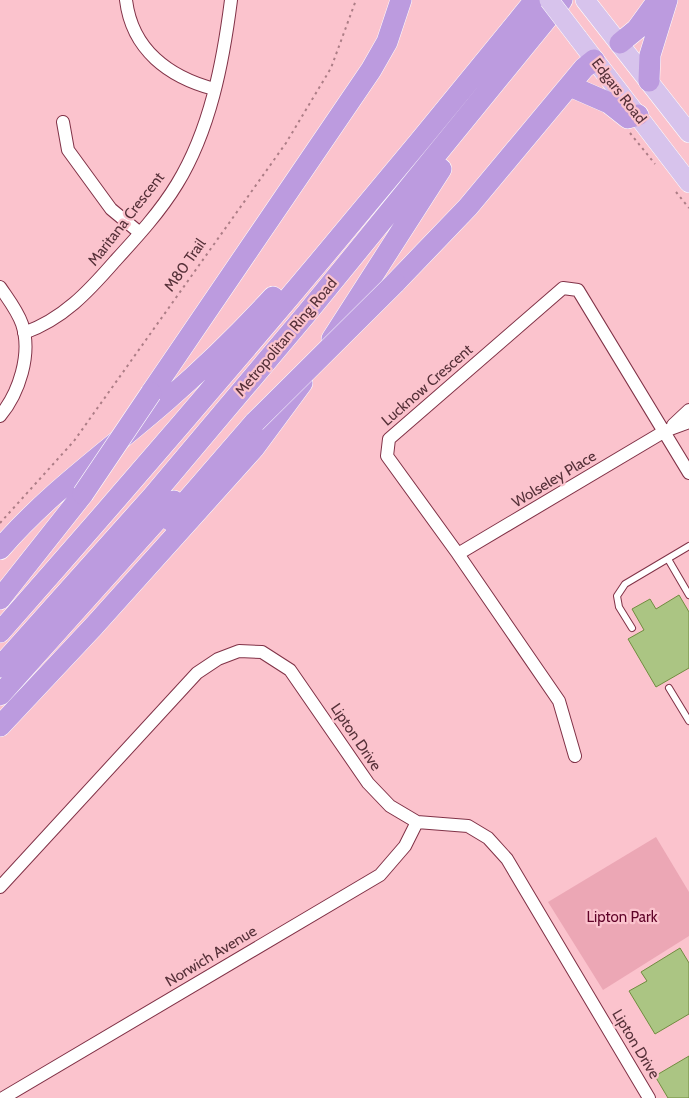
<svg xmlns="http://www.w3.org/2000/svg" width="689" height="1098" viewBox="0 0 689 1098" font-family="Cabin,sans-serif">
	<style>
		.green { fill: #eca7b5 }
		.building { fill: #abc583; stroke: #708c3f }
		.lines { fill: none; stroke-linecap: round; stroke-linejoin: round }
		.service-casing { stroke: #803247; stroke-width: 8 }
		.minor-casing { stroke: #803247; stroke-width: 14 }
		.primary-casing { stroke: #fff; stroke-width: 20 }
		.motorway-casing { stroke: #fff; stroke-width: 22 }
		.path { stroke: #ac7d86; stroke-width: 2; stroke-dasharray: 2.5 4; stroke-linecap: butt }
		.service { stroke: #fff; stroke-width: 6 }
		.minor { stroke: #fff; stroke-width: 12 }
		.primary { stroke: #d7c3ec; stroke-width: 19 }
		.motorway { stroke: #bc9bdf; stroke-width: 21 }
		.primary-bridge-casing { stroke: #fff; stroke-width: 20; stroke-linecap: butt }
		.motorway-bridge-casing { stroke: #fff; stroke-width: 22; stroke-linecap: butt }
		.primary-bridge { stroke: #d7c3ec; stroke-width: 19 }
		.motorway-bridge { stroke: #bc9bdf; stroke-width: 21 }
		.labels { text-anchor: middle; stroke-width: 4.5; stroke-linejoin: round; paint-order: stroke }
		.street-label { font-size: 15px; fill: #553038; stroke: #fbc3cd }
		.park-label { font-size: 15px; fill: #5f0328; stroke: #fbc3cd }
	</style>
	<rect width="100%" height="100%" fill="#fbc3cd"/>
	<path class="green" d="M656,837l33,55v44l-86,54 -55,-88z"/>
	<path class="building" d="M679,595l10,17v56l-33,19 -28,-48 16,-9 -12,-21 18,-10 6,10z
		M680,948l9,15v51l-34,20 -26,-43 18,-10 -6,-9z
		M689,1056v42h-21l-13,-22z"/>
	<g class="lines">
		<g class="service-casing">
			<path id="service" d="M668,559l21,36
				M632,628l-13,-21 -2,-11 8,-12 64,-38
				M669,688l20,33"/>
		</g>
		<g class="minor-casing">
			<path id="minor" d="M126,0c6,50 43,77 88,89
				M63,122l5,28 43,59 29,24
				M0,287c8,12 17,23 22,37 10,30 -3,69 -22,92
				M24,333c39,-14 64,-41 91,-72 22,-24 45,-49 62,-77 33,-54 46,-121 54,-184
				M673,425l16,-15
				M458,554l207,-123 24,-9
				M575,756l-16,-55 -101,-147 -71,-98 2,-17 174,-151 15,2 111,183
				M0,887l197,-214 21,-14 21,-8 23,1 28,18 78,113 22,23 27,16 51,4 20,12 19,21 142,239
				M3,1098l377,-223 25,-29 12,-24"/>
		</g>
		<g class="primary-casing">
			<path id="primary" d="M585,0l104,133
				M578,38l111,145"/>
		</g>
		<g class="motorway-casing">
			<path id="motorway" d="M620,43l17,-14 21,-29
				M649,81l1,-26 17,-55
				M570,86l39,17 19,15 10,-3
				M395,283l73,-76 116,-139 10,-8
				M332,339l109,-170
				M151,393l220,-323 16,-28 14,-42
				M170,520l85,-98
				M0,549c49,-57 111,-100 167,-149 37,-32 73,-67 106,-103
				M0,599l83,-105
				M0,632c183,-207 361,-417 535,-632
				M0,667l152,-170 155,-184 255,-313
				M0,695l174,-194
				M0,726l94,-100 160,-178 48,-65"/>
		</g>
		<path class="path" d="M630,133l25,31
			M676,192l13,16
			M0,523l74,-82 212,-298 45,-75 25,-68"/>
		<use href="#service" class="service"/>
		<use href="#minor" class="minor"/>
		<use href="#primary" class="primary"/>
		<use href="#motorway" class="motorway"/>
		<g class="primary-bridge-casing">
			<path id="primary-bridge" d="M549,0l29,38"/>
		</g>
		<g class="motorway-bridge-casing">
			<path id="motorway-bridge" d="M255,422l140,-139
				M83,494l68,-101"/>
		</g>
		<use href="#primary-bridge" class="primary-bridge"/>
		<use href="#motorway-bridge" class="motorway-bridge"/>
	</g>
	<g class="labels">
		<g class="street-label">
			<text transform="translate(619 91) rotate(52)" y="5">Edgars Road</text>
			<text transform="translate(126 219) rotate(-52)" y="5">Maritana Crescent</text>
			<text transform="translate(185 265) rotate(-55)" y="5">M80 Trail</text>
			<text transform="translate(286 337) rotate(-50)" y="5">Metropolitan Ring Road</text>
			<text transform="translate(427 385) rotate(-41)" y="5">Lucknow Crescent</text>
			<text transform="translate(554 479) rotate(-31)" y="5">Wolseley Place</text>
			<text transform="translate(356 737) rotate(56)" y="5">Lipton Drive</text>
			<text transform="translate(211 956) rotate(-31)" y="5">Norwich Avenue</text>
			<text transform="translate(636 1044) rotate(59)" y="5">Lipton Drive</text>
		</g>
		<g class="park-label">
			<text x="622" y="922">Lipton Park</text>
		</g>
	</g>
</svg>
